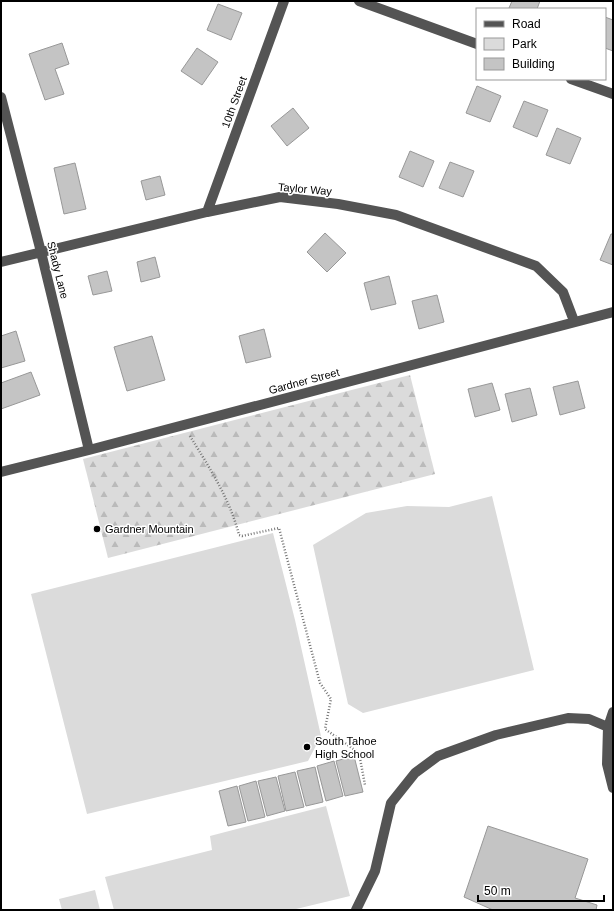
<svg xmlns="http://www.w3.org/2000/svg" width="614" height="911" viewBox="0 0 614 911" font-family="Helvetica,sans-serif">
	<style>
		.green { fill: #dbdbdb }
		.forest { fill: url(#forest-firs) }
		.building { fill: #c4c4c4; stroke: #989898 }
		.lines { fill: none; stroke-linecap: round; stroke-linejoin: round }
		.path { stroke: #767676; stroke-width: 2.5; stroke-dasharray: 1 2; stroke-linecap: butt }
		.minor { stroke: #545454; stroke-width: 10 }
		.poi-dot { fill: #000; stroke: #fff; stroke-width: 1.5 }
		.labels { text-anchor: middle; stroke-width: 3; stroke-linejoin: round; paint-order: stroke }
		.street-label { font-size: 11px; fill: #000; stroke: #fff }
		.poi-label { font-size: 11px; fill: #000; stroke: #fff; text-anchor: start }
	</style>
	<defs>
		<pattern id="forest-firs" width="22" height="20" patternUnits="userSpaceOnUse"><rect width="22" height="20" fill="#dbdbdb"/><path d="M5 1l3.5 6h-7zM16 11l3.5 6h-7z" fill="#bababa"/></pattern>
	</defs>
	<rect width="100%" height="100%" fill="#fff"/>
	<path class="green" d="M492,496l42,174 -171,43 -15,-9 -35,-159 53,-32 41,-7 42,1z
		M273,533l22,87 26,116 -13,25 -221,53 -56,-220z
		M326,806l24,90 -58,14h-178l-9,-33 107,-27 -2,-14z
		M95,890l5,20h-38l-3,-11z"/>
	<path class="forest" d="M410,375l25,99 -327,84 -25,-99z"/>
	<path class="building" d="M512,1h28l-3,8h-25l-3,-1z
		M218,4l24,9 -11,27 -24,-10z
		M605,17l8,3v31l-8,-3z
		M62,43l7,21 -14,5 9,25 -19,6 -16,-46z
		M197,48l21,14 -16,23 -21,-14z
		M477,86l24,10 -11,26 -24,-9z
		M524,101l24,9 -11,27 -24,-10z
		M293,108l16,20 -22,18 -16,-20z
		M557,128l24,10 -11,26 -24,-9z
		M410,151l24,10 -11,26 -24,-10z
		M450,162l24,9 -11,26 -24,-9z
		M75,163l11,46 -22,5 -10,-46z
		M160,176l5,19 -19,5 -5,-19z
		M325,233l21,20 -19,19 -20,-20z
		M611,234h2v31l-13,-5z
		M155,257l5,20 -19,5 -4,-20z
		M107,271l5,20 -19,4 -5,-19z
		M389,276l7,28 -25,6 -7,-27z
		M437,295l7,27 -25,7 -7,-28z
		M264,329l7,28 -25,6 -7,-27z
		M16,331l9,30 -24,7v-32z
		M152,336l13,44 -38,11 -13,-44z
		M31,372l9,23 -39,14v-26z
		M578,381l7,27 -25,7 -7,-28z
		M492,383l8,27 -25,7 -7,-28z
		M530,388l7,27 -25,7 -7,-28z
		M354,756l9,36 -18,4 -9,-35z
		M334,761l9,35 -17,5 -9,-35z
		M315,767l8,35 -17,4 -9,-35z
		M295,772l9,35 -18,4 -8,-35z
		M276,777l9,34 -18,5 -9,-35z
		M256,781l9,36 -17,4 -9,-35z
		M237,786l9,36 -18,4 -9,-35z
		M488,826l100,33 -13,39 22,7 -1,5h-103l-29,-13z"/>
	<g class="lines">
		<path class="path" d="M190,436c19,31 40,63 49,99l3,1 37,-8 41,155 11,16 -6,30 34,24 6,32"/>
		<path class="minor" d="M359,1l118,43
			M571,79l42,15
			M1,97l40,155 48,198
			M207,212l77,-211
			M1,262l206,-50 73,-15 58,7 58,11 140,51 27,26 11,29
			M1,472l88,-22 524,-138
			M613,712l-5,15 -1,37 6,24
			M356,910l19,-39 16,-68 24,-30 23,-17 58,-21 72,-17 21,1 19,8"/>
	</g>
	<g class="poi-dot">
		<circle cx="97" cy="529" r="4"/>
		<circle cx="307" cy="747" r="4"/>
	</g>
	<g class="labels">
		<g class="street-label">
			<text transform="translate(234 102) rotate(-70)" y="4">10th Street</text>
			<text transform="translate(305 189) rotate(5)" y="4">Taylor Way</text>
			<text transform="translate(58 270) rotate(76)" y="4">Shady Lane</text>
			<text transform="translate(304 381) rotate(-15)" y="4">Gardner Street</text>
		</g>
		<g class="poi-label">
			<text x="105" y="533">Gardner Mountain</text>
			<text x="315" y="745">South Tahoe<tspan x="315" dy="13">High School</tspan></text>
		</g>
	</g>
	<rect width="614" height="911" fill="none" stroke="#000000" stroke-width="4"/>
	<rect x="476" y="8" width="130" height="72" fill="#ffffff" stroke="#999999"/>
	<rect x="484" y="21" width="20" height="6" fill="#545454" stroke="#999999"/>
	<text x="512" y="28" font-size="12" fill="#000000">Road</text>
	<rect x="484" y="38" width="20" height="12" fill="#dbdbdb" stroke="#999999"/>
	<text x="512" y="48" font-size="12" fill="#000000">Park</text>
	<rect x="484" y="58" width="20" height="12" fill="#c4c4c4" stroke="#999999"/>
	<text x="512" y="68" font-size="12" fill="#000000">Building</text>
	<path d="M478 895v6h126v-6" fill="none" stroke="#000000" stroke-width="2"/>
	<text x="484" y="895" font-size="12" fill="#000000" stroke="#ffffff" stroke-width="3" paint-order="stroke">50 m</text>
</svg>
